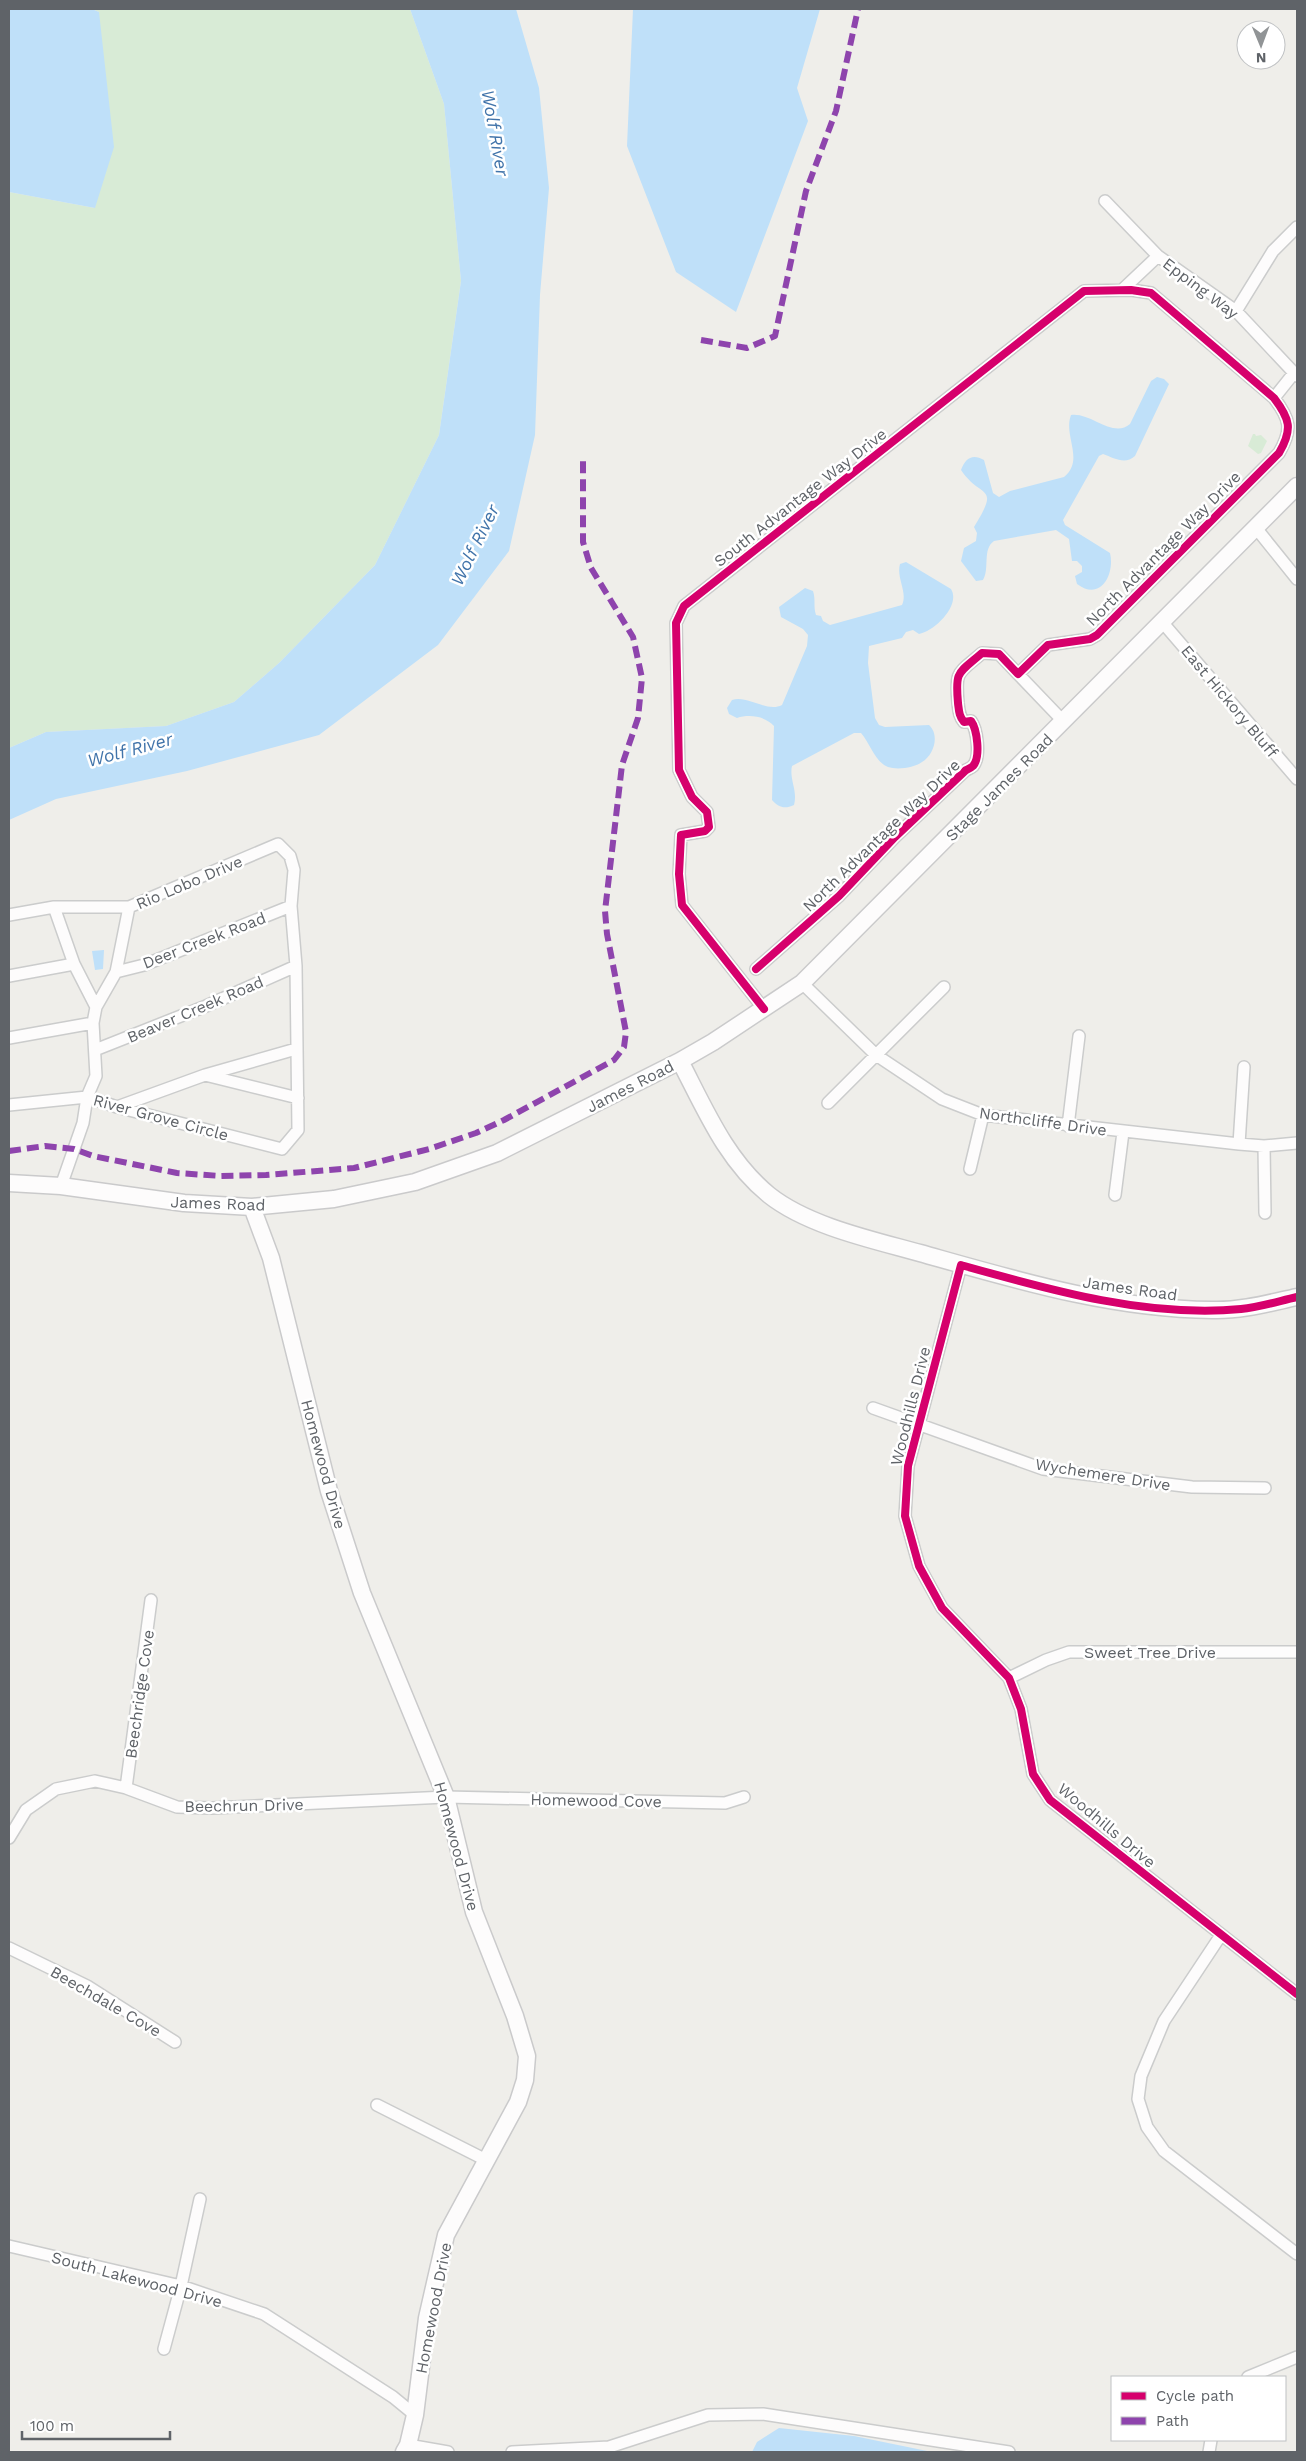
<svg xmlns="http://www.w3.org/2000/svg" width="1306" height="2461" viewBox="0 0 1306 2461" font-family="'Work Sans',sans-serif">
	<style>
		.green { fill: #d8ebd6 }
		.water { fill: #bfe0f9 }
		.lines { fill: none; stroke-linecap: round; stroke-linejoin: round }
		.street-casing { stroke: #cbcccc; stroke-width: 14 }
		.secondary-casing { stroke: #cacacb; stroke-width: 19 }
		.street { stroke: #fdfcfc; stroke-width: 11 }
		.secondary { stroke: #fdfcfc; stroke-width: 16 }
		.quiet { stroke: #8e44ad; stroke-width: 6; stroke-dasharray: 12 6; stroke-linecap: butt }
		.cycleway-casing { stroke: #fff; stroke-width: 11 }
		.cycleway { stroke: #d6006c; stroke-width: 8 }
		.labels { text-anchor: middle; stroke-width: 5; stroke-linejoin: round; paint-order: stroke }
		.street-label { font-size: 16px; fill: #5f6368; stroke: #fff }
		.water-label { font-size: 18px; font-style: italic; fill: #4174aa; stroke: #fff }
	</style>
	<rect width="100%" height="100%" fill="#efeeea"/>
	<path class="green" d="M92,9h318l34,95 17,177 -22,154 -64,130 -96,98 -45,39 -68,24 -120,6 -37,16v-556l86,16 4,-196z
		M1253,434h2l1,2 5,-1 6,6 -6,12 -3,1 -10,-8z"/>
	<path class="water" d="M9,9h83l7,3 15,135 -19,61 -86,-16z
		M410,9h106l23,79 10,100 -9,107 -5,140 -26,116 -71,94 -119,90 -132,36 -131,28 -47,21v-72l37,-16 120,-6 68,-24 45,-39 96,-98 64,-130 22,-154 -17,-177z
		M633,9h187l-23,79 11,33 -72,191 -60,-40 -49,-126z
		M1157,377l7,2 5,5 -34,72c-10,9 -21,2 -32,-2l-4,2 -36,64 2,5 45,28c5,21 -9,49 -33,31l-2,-8 7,-4v-6l-5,-5h-5l-3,-22 -13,-9 -62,11c-12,8 -4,28 -11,39l-7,1 -15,-20 3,-13 12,-7 1,-8 -3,-6c27,-44 7,-27 -13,-57 4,-11 11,-17 23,-10l9,33 6,4 11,-6 54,-14c21,-17 -1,-41 7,-62 20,-3 42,24 59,9l21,-43z
		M906,562l45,27c10,16 -16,42 -32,45l-6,-4 -7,2 -4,6 -33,8 -1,17 7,55 4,7 6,2 44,-2c11,10 5,30 -7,37 -8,6 -25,8 -34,5 -13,-5 -18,-24 -27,-34h-7l-62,33c-3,13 6,25 2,39 -9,4 -15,3 -22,-5l2,-74c-9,-10 -25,-12 -37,-8l-8,-4 -2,-6 5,-8c16,-5 35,13 50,5l25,-59 1,-11 -5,-6 -22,-12 -2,-10 26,-19 8,3c3,9 0,15 3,24l5,1 2,5 7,4 72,-20c6,-13 -6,-27 -2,-41z
		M104,950l-1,19 -8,1 -3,-19z
		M779,2428l75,8 78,16h-180l5,-10z"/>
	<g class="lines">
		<g class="street-casing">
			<path id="street" d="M1105,201l53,55 78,55 61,65
				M1122,290l36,-34
				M1236,311l37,-60 24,-24
				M1274,398l20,-25
				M1256,528l41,51
				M1163,623l134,156
				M1018,674l46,48
				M54,907l20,57 22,43 -3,16 3,53 -9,21 -4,26 -22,63
				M9,915l45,-8h75l149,-63 12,12 4,14 -3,36 5,60 2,164 -16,19 -165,-42 -30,-10 -78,8
				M756,969l83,-73 56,-59 71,-67c2,-1 5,-2 7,-4 8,-9 4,-37 -2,-45l-7,1c-5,-6 -5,-11 -6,-19 -3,-33 0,-29 24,-50l17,1 19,20 30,-29 42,-6 7,-4 182,-182c14,-24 11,-34 -5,-55l-123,-105 -20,-3 -47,1 -400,315 -8,17 3,147 13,27 15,15 2,15 -4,4 -24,4 -2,39 3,31 82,104
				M116,972l28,-7 147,-59
				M9,976l65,-12
				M802,983l74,72 66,44 41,16 256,29 25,2 33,-3
				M96,1007l20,-35 13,-65
				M9,1038l84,-15
				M95,1050l111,-44 90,-40
				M205,1075l93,23
				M828,1103l116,-116
				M117,1107l88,-32 91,-26
				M1068,1126l11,-90
				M1239,1144l5,-77
				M1264,1146l1,67
				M970,1169l13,-54
				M1115,1195l8,-63
				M961,1265l-53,201 -3,50 14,50 23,42 67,70 12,31 12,65 17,26 247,194
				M873,1408l170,61 149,18 73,1
				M1009,1678l37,-18 23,-8h228
				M126,1788l25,-188
				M9,1838l17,-28 30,-21 39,-8 31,7 51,19 35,1 234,-11 279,6 19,-6
				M1221,1935l-57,86 -23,55 -3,23 9,28 17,24 133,103
				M9,1948l78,38 88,56
				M377,2105l111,56
				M9,2246l172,40 83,28 129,83 22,18
				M164,2349l17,-63 19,-87
				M1248,2377l49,-20
				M408,2445l40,7
				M512,2452l97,-5 99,-32 55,-1 246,38
				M1209,2452l2,-12"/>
		</g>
		<g class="secondary-casing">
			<path id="secondary" d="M680,1061c25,48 46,99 89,134 39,31 104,45 151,58 96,27 191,56 292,57 29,1 57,-7 85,-13
				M9,1183l52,3 123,17 68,4 82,-8 81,-17 82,-29 183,-92 33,-19 89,-59 495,-497
				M252,1207l19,51 58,233 33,102 84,204 28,115 41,104 12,40 -2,24 -7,22 -72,133 -19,83 -12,97 -7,30 -4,7"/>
		</g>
		<use href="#street" class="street"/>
		<use href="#secondary" class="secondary"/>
		<path class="quiet" d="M701,340l46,8 28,-12 31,-145 30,-80 22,-102
			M9,1151l36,-5 29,3 19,7 84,17 44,3 45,-1 88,-7 75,-19 47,-16 28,-13 110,-60 10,-13 2,-15 -19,-98 -2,-23 17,-146 16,-47 4,-40 -9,-41 -42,-69 -8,-26v-86"/>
		<g class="cycleway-casing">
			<path id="cycleway" d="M756,969l83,-73 56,-59 71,-67c2,-1 5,-2 7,-4 8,-9 4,-37 -2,-45l-7,1c-5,-6 -5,-11 -6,-19 -3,-33 0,-29 24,-50l17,1 19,20 30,-29 42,-6 7,-4 182,-182c14,-24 11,-34 -5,-55l-123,-105 -20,-3 -47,1 -400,315 -8,17 3,147 13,27 15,15 2,15 -4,4 -24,4 -2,39 3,31 82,104
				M1297,1297c-18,4 -37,10 -56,12 -93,9 -191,-19 -280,-44l-53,201 -3,50 14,50 23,42 67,70 12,31 12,65 17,26 247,194"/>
		</g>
		<use href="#cycleway" class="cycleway"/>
	</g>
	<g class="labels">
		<g class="street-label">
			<text transform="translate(1201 288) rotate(37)" y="6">Epping Way</text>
			<text transform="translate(800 497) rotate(-38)" y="6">South Advantage Way Drive</text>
			<text transform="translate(1163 548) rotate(-45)" y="6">North Advantage Way Drive</text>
			<text transform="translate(1230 701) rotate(50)" y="6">East Hickory Bluff</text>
			<text transform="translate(999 787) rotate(-45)" y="6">Stage James Road</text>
			<text transform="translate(881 835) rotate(-44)" y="6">North Advantage Way Drive</text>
			<text transform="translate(189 882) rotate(-23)" y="6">Rio Lobo Drive</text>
			<text transform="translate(204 940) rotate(-21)" y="6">Deer Creek Road</text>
			<text transform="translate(195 1009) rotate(-23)" y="6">Beaver Creek Road</text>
			<text transform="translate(630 1086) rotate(-27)" y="6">James Road</text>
			<text transform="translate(161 1117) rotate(15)" y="6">River Grove Circle</text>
			<text transform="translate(1043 1121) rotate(8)" y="6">Northcliffe Drive</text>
			<text transform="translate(218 1203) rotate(2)" y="6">James Road</text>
			<text transform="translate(1130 1288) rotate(8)" y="6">James Road</text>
			<text transform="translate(910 1406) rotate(-76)" y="6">Woodhills Drive</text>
			<text transform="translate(324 1464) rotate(75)" y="6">Homewood Drive</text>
			<text transform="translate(1103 1474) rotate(9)" y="6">Wychemere Drive</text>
			<text x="1150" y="1658">Sweet Tree Drive</text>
			<text transform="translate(139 1694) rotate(-82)" y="6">Beechridge Cove</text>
			<text transform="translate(596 1800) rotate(1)" y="6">Homewood Cove</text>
			<text transform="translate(244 1805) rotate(-1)" y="6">Beechrun Drive</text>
			<text transform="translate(1107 1825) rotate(40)" y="6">Woodhills Drive</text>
			<text transform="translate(457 1846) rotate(75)" y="6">Homewood Drive</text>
			<text transform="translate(106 2001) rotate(30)" y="6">Beechdale Cove</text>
			<text transform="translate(137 2279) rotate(15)" y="6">South Lakewood Drive</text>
			<text transform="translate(433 2308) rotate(-79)" y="6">Homewood Drive</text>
		</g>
		<g class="water-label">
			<text transform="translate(495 133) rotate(80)" y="6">Wolf River</text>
			<text transform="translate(475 545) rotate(-64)" y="6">Wolf River</text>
			<text transform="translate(130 750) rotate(-15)" y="6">Wolf River</text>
		</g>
	</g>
	<rect width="1306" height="2461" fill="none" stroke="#5f6368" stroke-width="20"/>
	<rect x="1111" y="2376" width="175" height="65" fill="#ffffff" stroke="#bfc1c3"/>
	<rect x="1121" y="2392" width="25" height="8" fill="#d6006c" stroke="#bfc1c3"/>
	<text x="1156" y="2401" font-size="15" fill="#5f6368">Cycle path</text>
	<rect x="1121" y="2417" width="25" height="8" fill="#8e44ad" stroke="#bfc1c3"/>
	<text x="1156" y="2426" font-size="15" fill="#5f6368">Path</text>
	<g transform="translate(1261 45) rotate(179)"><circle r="24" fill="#ffffff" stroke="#bfc1c3"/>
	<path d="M0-4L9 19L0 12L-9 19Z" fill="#919496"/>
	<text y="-8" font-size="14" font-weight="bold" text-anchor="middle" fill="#5f6368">N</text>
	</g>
	<path d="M22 2431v8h148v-8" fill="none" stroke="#5f6368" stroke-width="2.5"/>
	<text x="30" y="2431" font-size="15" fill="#5f6368" stroke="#ffffff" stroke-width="4" paint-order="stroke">100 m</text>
</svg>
